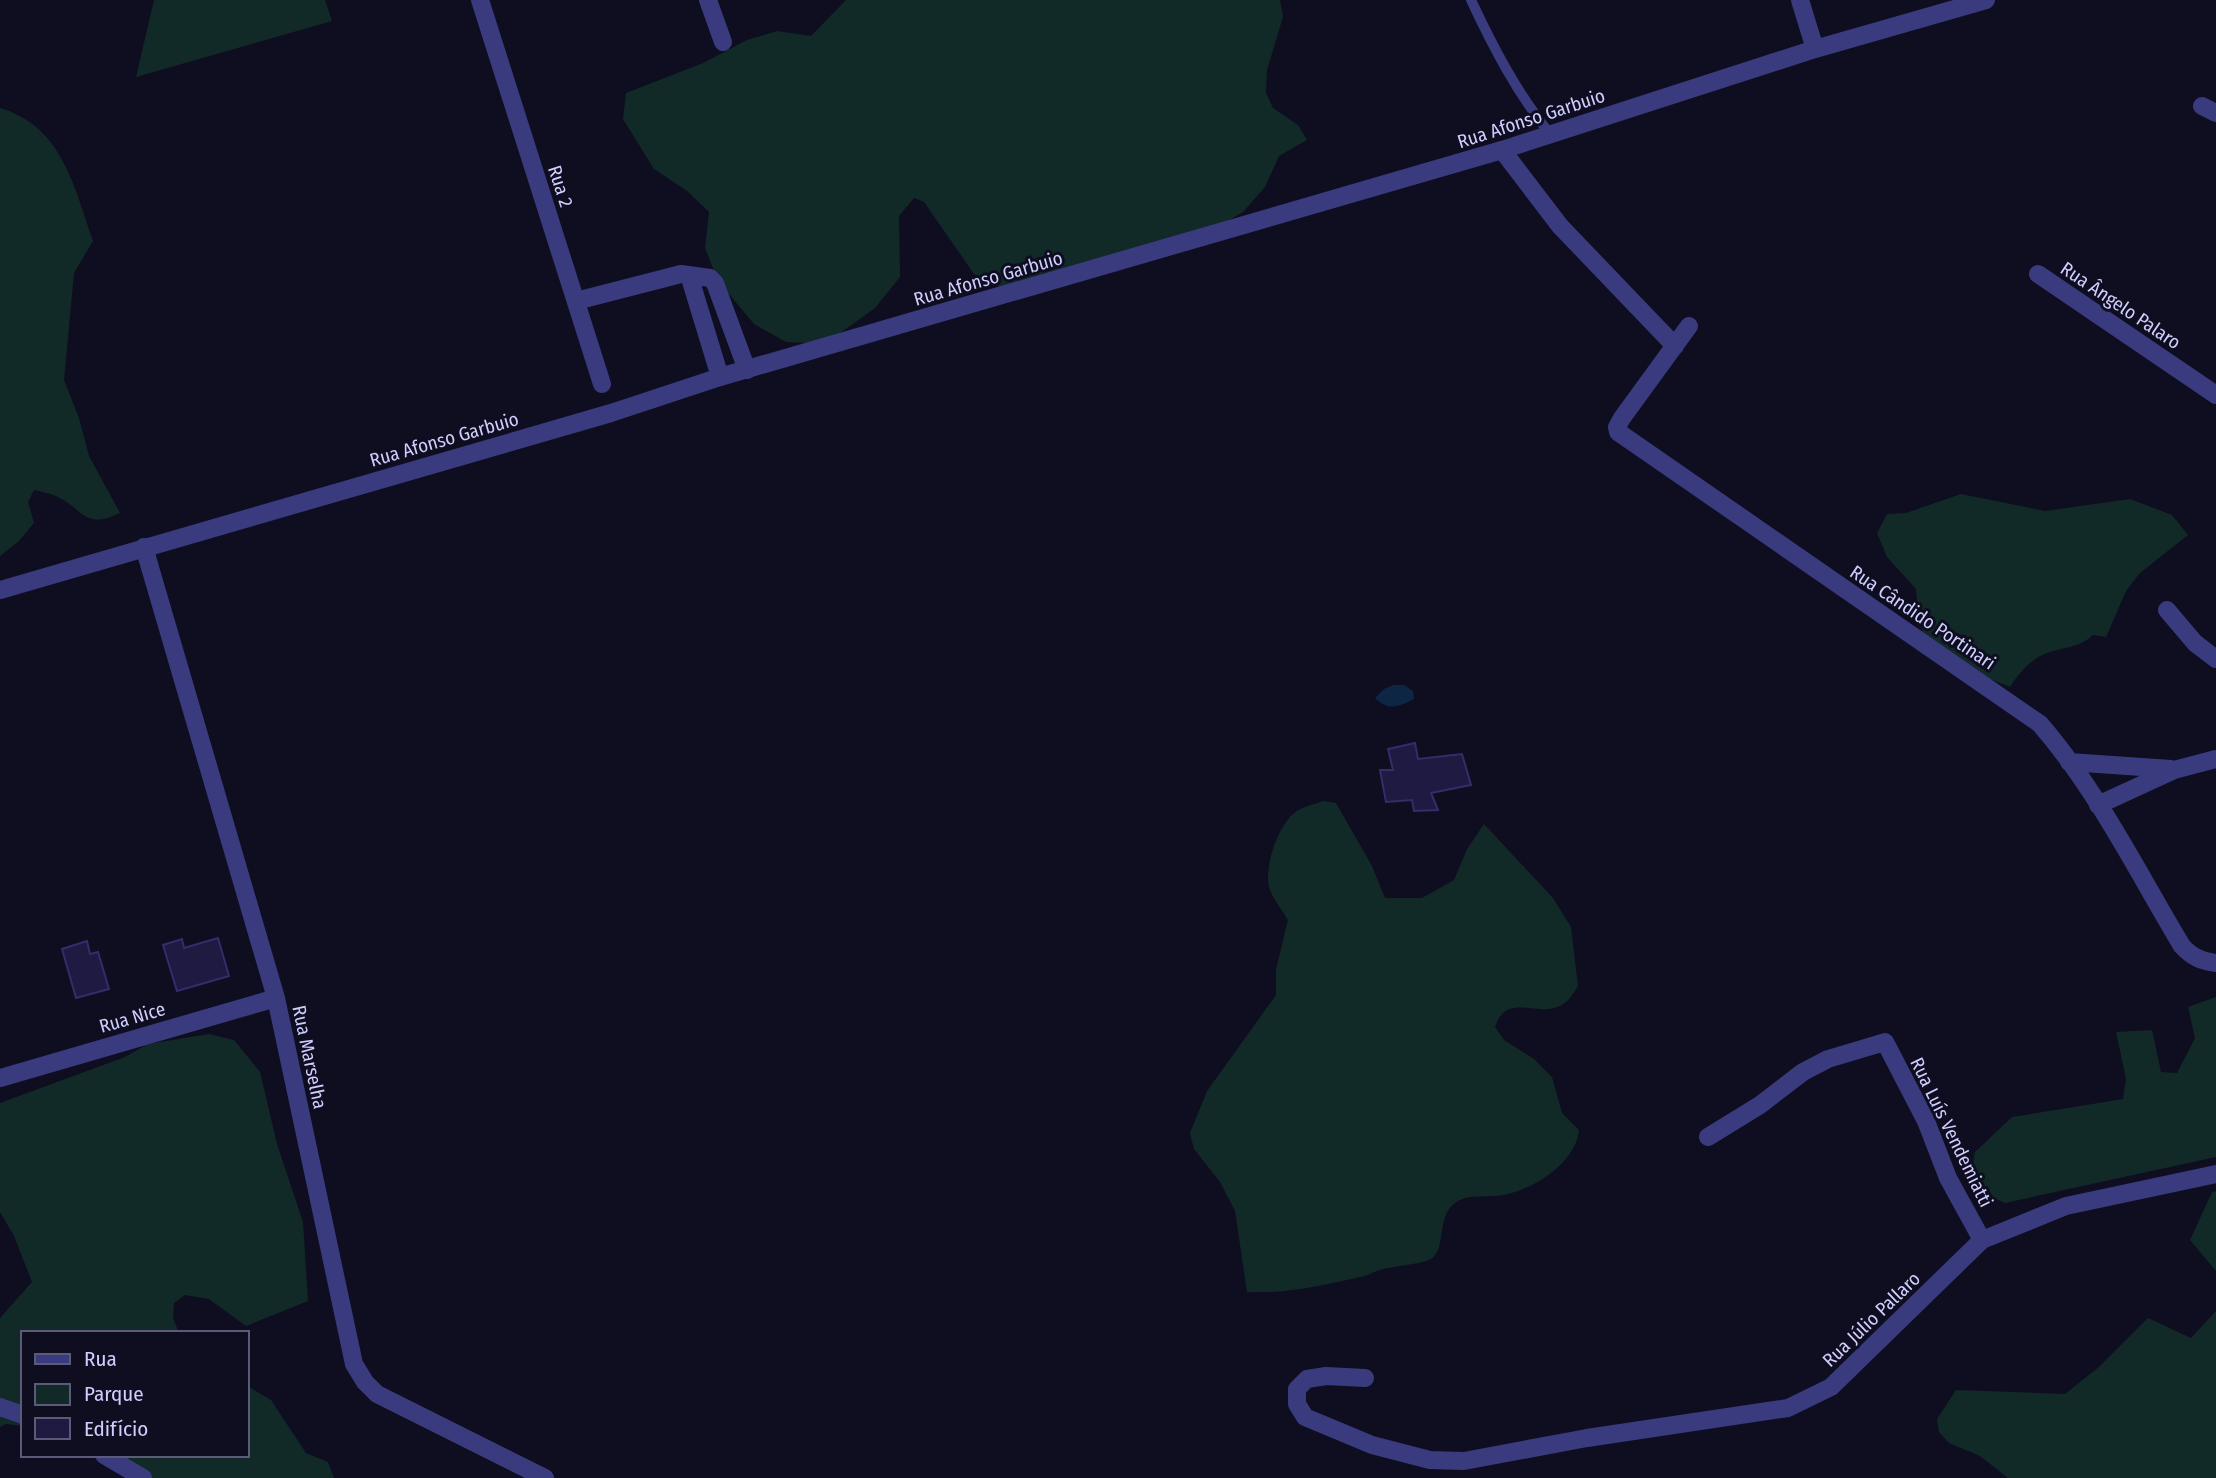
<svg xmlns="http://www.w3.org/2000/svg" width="2216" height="1478" viewBox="0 0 2216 1478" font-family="'Fira Sans Condensed',sans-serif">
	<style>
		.green { fill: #112a28 }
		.water { fill: #0d2644 }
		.building { fill: #1f1a41; stroke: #352c6c; stroke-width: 2 }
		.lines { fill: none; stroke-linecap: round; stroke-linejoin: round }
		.service { stroke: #393b7e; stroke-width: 10 }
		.minor { stroke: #393b7e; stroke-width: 18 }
		.tertiary { stroke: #393b7e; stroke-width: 18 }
		.labels { text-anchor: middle; stroke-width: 6; stroke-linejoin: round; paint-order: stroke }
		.street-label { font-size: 19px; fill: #d0cefe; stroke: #0f0d20 }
	</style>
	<rect width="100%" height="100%" fill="#0f0d20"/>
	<path class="green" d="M154,0h171l7,21 -196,56z
		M846,0h434l3,17 -16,53 -1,23 7,15 25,17 9,15 -28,16 -14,31 -22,25 -29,17 -212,59 -28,-14 -50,-72 -10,-4 -15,18 1,61 -25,31 -36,26 -30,9 -23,-1 -32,-18 -36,-43 -13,-33 4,-36 -22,-21 -33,-22 -31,-50 3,-26 77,-30 44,-23 30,-9 34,5z
		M0,108c62,18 74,78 93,133l-19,32 -10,107 15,38 10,38 31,57c-36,17 -35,-3 -64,-17 -7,-3 -15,-4 -22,-6l-6,12 6,21 -15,18 -19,15z
		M1961,494l84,17 85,-12 42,16 16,20 -48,38 -14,18 -20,46 -13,-2c-14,13 -29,12 -46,18 -15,5 -29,21 -37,34l-37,-15 -49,-37 -5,-13 -3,-33 -29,-32 -10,-24 10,-19 19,-1z
		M1323,801l13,2 36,63 13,32h37l32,-18 13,-31 17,-25 69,74 18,29 7,59c-4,6 -9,15 -15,18 -24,16 -56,-14 -68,23l9,13 30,19 18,18 10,36 17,17c-3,33 -46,60 -76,65 -13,3 -31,-1 -43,5 -26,12 -12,48 -29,59 -9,5 -36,7 -47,10 -7,1 -13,5 -20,7 -37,9 -79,18 -117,16l-12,-81 -15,-29 -26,-33 -4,-16 17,-42 69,-96v-26l12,-49c-6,-10 -16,-22 -19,-33 -5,-21 10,-65 28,-76 8,-5 18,-7 26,-10z
		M2216,997v160l-211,46 -36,-17 6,-34 37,-35 111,-18 3,-20 -10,-47 36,-2 9,42 16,1 18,-35 -7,-31z
		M209,1034l25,6 26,32 17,72 26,78 5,79 -62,25 -37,-27 -24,-4 -11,8 -1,15 6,15h-156v93l-17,-2 -6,3v-109l32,-36 -18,-46 -14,-24v-109l125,-46 23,-13z
		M2216,1191v80l-26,-31 22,-48z
		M2216,1311v167h-208l-28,-22 -31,-13 -10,-11 -2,-13 19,-29 109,4 34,-27 49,-49 43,20z
		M247,1386l24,14 35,53 22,9 6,16h-182l-37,-23h132z"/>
	<path class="water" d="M1393,685h11l9,6 1,8c-15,8 -27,12 -39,-1l9,-9z"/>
	<path class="building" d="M1415,743l3,16 44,-5 9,31 -40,8 7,17 -24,1 -2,-11 -26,2 -6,-32h13l-5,-21z
		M218,938l11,38 -52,15 -14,-46 19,-6 2,9z
		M87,941l3,13 8,-2 11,37 -33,9 -14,-49z"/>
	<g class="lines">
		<path class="service" d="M1471,0c22,47 46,93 79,134"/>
		<path class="minor" d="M480,0l122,384
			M708,0l15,42
			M1800,0l15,49
			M2202,106l14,7
			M1502,150l58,76 115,120
			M2038,274l178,121
			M689,275l31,102
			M576,301l105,-27 29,4 5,5 32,87
			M1689,326l-67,92 -5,9 1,5 422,292c57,66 97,147 142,222 10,11 19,15 34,17
			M144,547l132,451 78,366 11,18 12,12 168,84
			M2167,610l28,33 21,16
			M2069,762l102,7
			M2098,805l76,-35 42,-11
			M0,1078l276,-80
			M1708,1137l52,-32 43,-33 25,-13 57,-17 41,79 22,57 34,62
			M1365,1378l-39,-2 -19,3 -10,10v15l8,13 67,28 58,15 34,1 123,-23 201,-30 43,-21 151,-147 84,-34 150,-32
			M0,1407l23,8
			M104,1455l39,23"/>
		<path class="tertiary" d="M0,590l611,-177 109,-36 782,-227 313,-101 171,-49"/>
	</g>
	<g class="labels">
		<g class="street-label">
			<text transform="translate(1531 118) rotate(-18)" y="7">Rua Afonso Garbuio</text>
			<text transform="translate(561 186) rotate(72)" y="7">Rua 2</text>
			<text transform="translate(988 278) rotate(-16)" y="7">Rua Afonso Garbuio</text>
			<text transform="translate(2121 305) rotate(34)" y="7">Rua Ângelo Palaro</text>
			<text transform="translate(444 439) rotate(-16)" y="7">Rua Afonso Garbuio</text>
			<text transform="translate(1923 617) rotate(34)" y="7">Rua Cândido Portinari</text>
			<text transform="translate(132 1017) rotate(-16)" y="7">Rua Nice</text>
			<text transform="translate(310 1057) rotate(78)" y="7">Rua Marselha</text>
			<text transform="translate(1952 1132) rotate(64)" y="7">Rua Luís Vendemiatti</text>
			<text transform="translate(1871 1319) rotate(-44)" y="7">Rua Júlio Pallaro</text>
		</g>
	</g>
	<rect x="21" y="1331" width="228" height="126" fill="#0f0d20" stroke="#5c5a79" stroke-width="2"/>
	<rect x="35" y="1354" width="35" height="10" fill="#393b7e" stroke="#5c5a79" stroke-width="2"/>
	<text x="84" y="1366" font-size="21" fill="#d0cefe">Rua</text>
	<rect x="35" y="1384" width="35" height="21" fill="#112a28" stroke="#5c5a79" stroke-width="2"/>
	<text x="84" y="1401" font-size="21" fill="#d0cefe">Parque</text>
	<rect x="35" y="1418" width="35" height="21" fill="#1f1a41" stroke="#5c5a79" stroke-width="2"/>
	<text x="84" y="1436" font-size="21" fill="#d0cefe">Edifício</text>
</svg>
